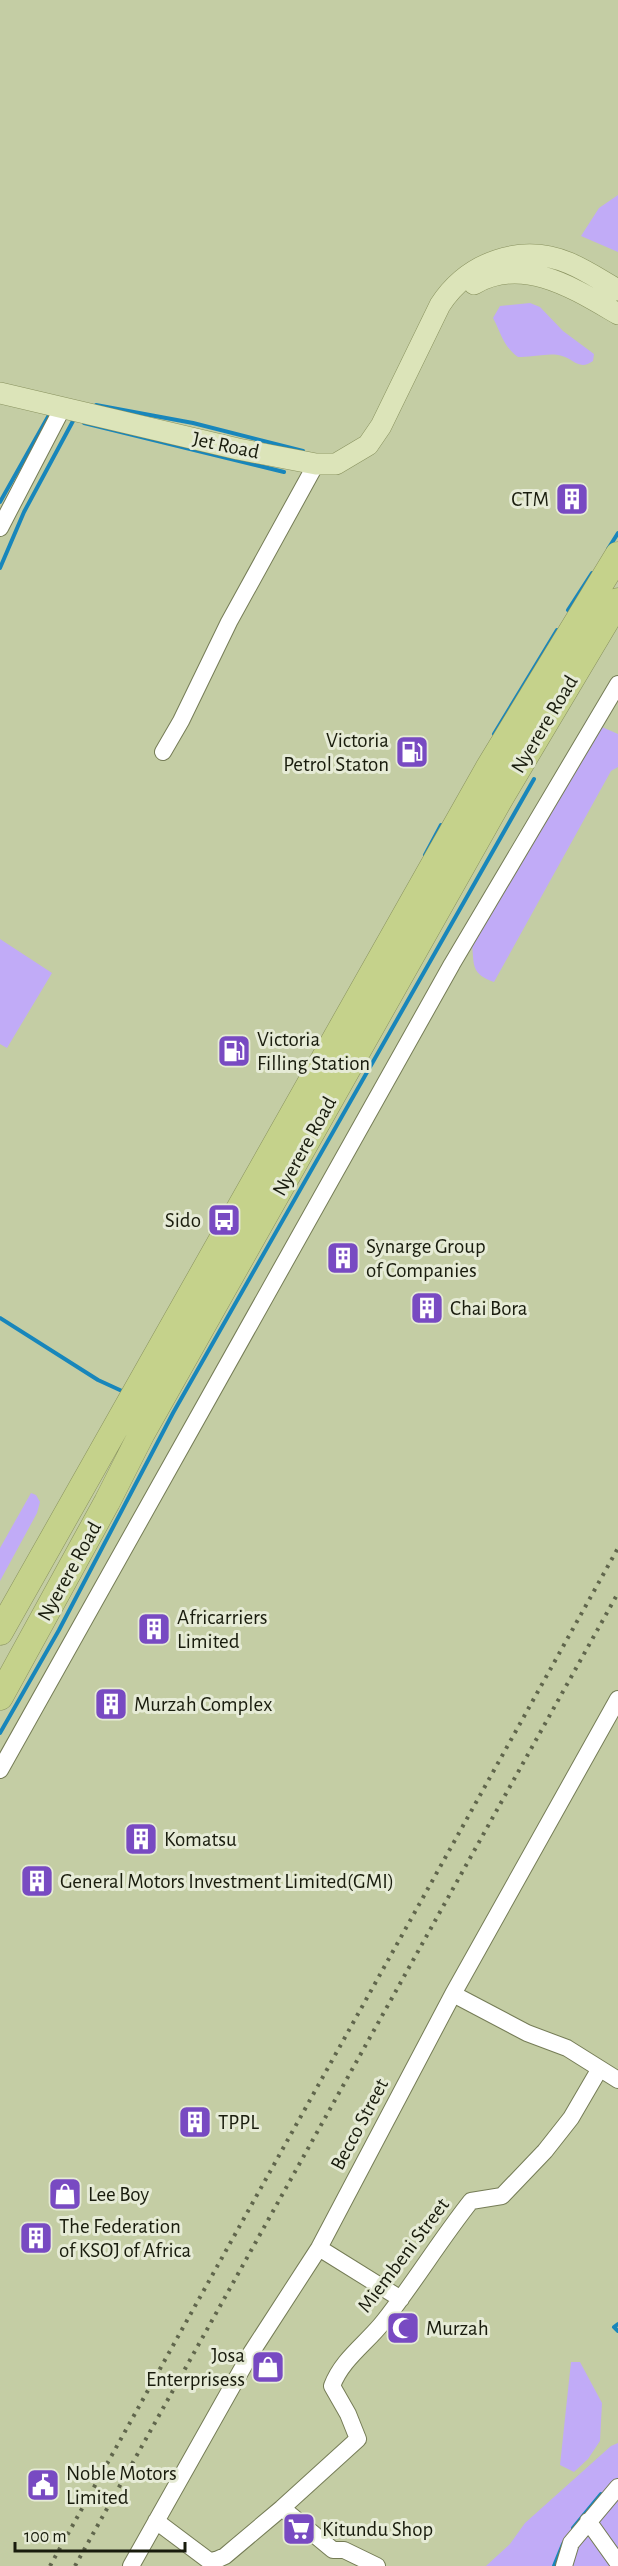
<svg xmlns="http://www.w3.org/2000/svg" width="618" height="2566" viewBox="0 0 618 2566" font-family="'Alegreya Sans',sans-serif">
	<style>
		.green { fill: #c1abf7 }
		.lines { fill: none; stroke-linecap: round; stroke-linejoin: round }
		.stream { stroke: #1886bb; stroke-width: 4 }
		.minor-casing { stroke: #757c56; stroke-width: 18 }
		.major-casing { stroke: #89925f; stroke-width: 22 }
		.highway-casing { stroke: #89925f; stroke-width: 27 }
		.minor { stroke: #fff; stroke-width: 16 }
		.major { stroke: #dce4b9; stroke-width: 21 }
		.highway { stroke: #c5d28b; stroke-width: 26 }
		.rail { stroke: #60664c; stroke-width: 4; stroke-dasharray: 3 6; stroke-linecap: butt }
		.labels { text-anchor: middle; stroke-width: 6; stroke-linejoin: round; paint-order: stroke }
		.street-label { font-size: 21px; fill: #191c0d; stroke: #e6ebd6 }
		.poi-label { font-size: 21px; fill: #191c0d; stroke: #e6ebd6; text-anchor: start }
	</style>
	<rect width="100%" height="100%" fill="#c4cda4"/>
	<path class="green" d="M618,195v57l-37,-16 18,-28z
		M530,303l10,4 23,24 31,23 -1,7c-14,10 -19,-2 -31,-5 -13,-4 -30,2 -44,1 -15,-11 -17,-24 -25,-39l7,-12z
		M586,720l32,14v33l-7,4 -117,211c-23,-8 -20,-17 -22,-39l104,-200z
		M0,939l52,34 -45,75 -7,-4z
		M31,1493l5,2 4,7 -3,11 -37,68v-33z
		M571,2362h9l22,41 -2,38 -12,18 -14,13 -14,-7z
		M618,2443v123h-132l24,-22 15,-21 86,-77z"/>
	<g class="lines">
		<path class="stream" d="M96,405l97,18 110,28
			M84,423l200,49
			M0,502l49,-87
			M608,549l10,-16
			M0,568l24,-56 49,-91
			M568,610l24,-37
			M494,734l63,-104
			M425,855l16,-30
			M0,1318l98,62 24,11
			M0,1733l59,-103 114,-217 361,-634
			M618,2324l-4,3 4,4
			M573,2528l28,-34
			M554,2566l9,-22"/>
		<g class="minor-casing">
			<path id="minor" d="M0,528l62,-119
				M163,752l18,-31 48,-99 87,-158
				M0,1770l452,-806 166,-280
				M453,1994l74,39 40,15 51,32
				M319,2248l82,51
				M282,2508l76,-69 -10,-25 -16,-28c10,-27 35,-43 52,-65 30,-38 56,-81 87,-120l31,-5 43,-45 26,-33 28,-48
				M156,2521l52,39 6,1 11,-5 57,-48 51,42h11l33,16
				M588,2521l30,42
				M131,2566l120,-213 68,-105 134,-254 165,-295
				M564,2566l7,-23 47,-56"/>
		</g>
		<g class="major-casing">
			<path id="major" d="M474,284c49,-29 101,5 144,30
				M0,393l238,56 78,15h20l32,-19 13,-19 59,-121c28,-43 81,-62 129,-42 17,7 33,18 49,27"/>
		</g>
		<g class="highway-casing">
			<path id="highway" d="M0,1632l489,-865 129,-212
				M0,1697l107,-195 35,-69 359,-636 117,-196"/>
		</g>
		<use href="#minor" class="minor"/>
		<use href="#major" class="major"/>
		<use href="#highway" class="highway"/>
		<path class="rail" d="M50,2566l568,-1018
			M75,2566l543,-973"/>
	</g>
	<defs>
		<g id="building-square" transform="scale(1.725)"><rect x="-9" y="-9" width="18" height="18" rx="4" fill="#784ac2" stroke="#e6ebd6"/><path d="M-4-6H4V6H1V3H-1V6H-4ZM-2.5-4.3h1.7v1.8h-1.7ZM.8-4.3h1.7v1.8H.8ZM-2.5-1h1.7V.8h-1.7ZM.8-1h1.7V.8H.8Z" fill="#fff"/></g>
		<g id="fuel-square" transform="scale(1.725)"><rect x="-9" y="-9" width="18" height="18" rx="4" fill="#784ac2" stroke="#e6ebd6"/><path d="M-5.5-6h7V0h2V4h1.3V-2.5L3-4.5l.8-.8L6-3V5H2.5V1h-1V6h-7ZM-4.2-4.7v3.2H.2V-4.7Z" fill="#fff"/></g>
		<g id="bus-square" transform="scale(1.725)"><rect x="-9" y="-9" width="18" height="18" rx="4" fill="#784ac2" stroke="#e6ebd6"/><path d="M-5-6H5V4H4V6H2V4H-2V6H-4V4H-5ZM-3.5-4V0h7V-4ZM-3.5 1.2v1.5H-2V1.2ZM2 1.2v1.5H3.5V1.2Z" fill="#fff"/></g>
		<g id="shop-square" transform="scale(1.725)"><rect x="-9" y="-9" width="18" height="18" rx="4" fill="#784ac2" stroke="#e6ebd6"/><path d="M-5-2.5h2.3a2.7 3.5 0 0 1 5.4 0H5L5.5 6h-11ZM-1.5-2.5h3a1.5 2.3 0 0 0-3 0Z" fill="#fff"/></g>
		<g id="mosque-square" transform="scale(1.725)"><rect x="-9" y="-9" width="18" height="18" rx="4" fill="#784ac2" stroke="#e6ebd6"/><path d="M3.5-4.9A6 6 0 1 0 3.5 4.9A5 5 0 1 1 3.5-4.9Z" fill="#fff"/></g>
		<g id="civic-square" transform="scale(1.725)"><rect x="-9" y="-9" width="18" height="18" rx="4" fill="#784ac2" stroke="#e6ebd6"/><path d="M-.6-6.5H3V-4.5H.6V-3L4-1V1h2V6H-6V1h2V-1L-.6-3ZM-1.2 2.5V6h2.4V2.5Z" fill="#fff"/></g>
		<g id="supermarket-square" transform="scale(1.725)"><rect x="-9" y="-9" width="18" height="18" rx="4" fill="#784ac2" stroke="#e6ebd6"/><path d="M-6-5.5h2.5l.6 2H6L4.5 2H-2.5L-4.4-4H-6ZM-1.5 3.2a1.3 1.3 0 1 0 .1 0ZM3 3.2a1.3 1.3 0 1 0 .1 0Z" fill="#fff"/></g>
	</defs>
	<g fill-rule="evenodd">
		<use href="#building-square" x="572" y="499"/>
		<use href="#fuel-square" x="412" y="752"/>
		<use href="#fuel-square" x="234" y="1051"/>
		<use href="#bus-square" x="224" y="1220"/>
		<use href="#building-square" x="343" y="1258"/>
		<use href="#building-square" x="427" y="1308"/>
		<use href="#building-square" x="154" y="1629"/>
		<use href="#building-square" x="111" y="1704"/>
		<use href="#building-square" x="141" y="1839"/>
		<use href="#building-square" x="37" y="1881"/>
		<use href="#building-square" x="195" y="2122"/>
		<use href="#shop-square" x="65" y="2194"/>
		<use href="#building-square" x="36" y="2238"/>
		<use href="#mosque-square" x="403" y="2328"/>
		<use href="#shop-square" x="268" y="2367"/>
		<use href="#civic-square" x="43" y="2485"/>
		<use href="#supermarket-square" x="299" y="2529"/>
	</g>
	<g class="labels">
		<g class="street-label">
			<text transform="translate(226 445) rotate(12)" y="7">Jet Road</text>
			<text transform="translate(544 724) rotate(-59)" y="7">Nyerere Road</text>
			<text transform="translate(304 1146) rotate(-61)" y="7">Nyerere Road</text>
			<text transform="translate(69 1571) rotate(-61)" y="7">Nyerere Road</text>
			<text transform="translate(359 2124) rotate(-62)" y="7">Becco Street</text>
			<text transform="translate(403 2255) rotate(-53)" y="7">Miembeni Street</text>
		</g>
		<g class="poi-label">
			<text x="549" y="506" text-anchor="end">CTM</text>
			<text x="389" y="747" text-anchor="end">Victoria<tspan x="389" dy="24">Petrol Staton</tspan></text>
			<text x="257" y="1046">Victoria<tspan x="257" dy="24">Filling Station</tspan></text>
			<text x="201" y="1227" text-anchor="end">Sido</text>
			<text x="366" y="1253">Synarge Group<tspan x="366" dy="24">of Companies</tspan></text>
			<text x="450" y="1315">Chai Bora</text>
			<text x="177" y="1624">Africarriers<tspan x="177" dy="24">Limited</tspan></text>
			<text x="134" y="1711">Murzah Complex</text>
			<text x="164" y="1846">Komatsu</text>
			<text x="60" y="1888">General Motors Investment Limited(GMI)</text>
			<text x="218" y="2129">TPPL</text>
			<text x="88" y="2201">Lee Boy</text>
			<text x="59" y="2233">The Federation<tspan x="59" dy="24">of KSOJ of Africa</tspan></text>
			<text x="426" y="2335">Murzah</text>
			<text x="245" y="2362" text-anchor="end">Josa<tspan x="245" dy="24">Enterprisess</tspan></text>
			<text x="66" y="2480">Noble Motors<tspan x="66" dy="24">Limited</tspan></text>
			<text x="322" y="2536">Kitundu Shop</text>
		</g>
	</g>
	<path d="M15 2542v9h170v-9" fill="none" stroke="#191c0d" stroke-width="3"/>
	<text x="24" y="2542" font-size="18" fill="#191c0d" stroke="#e6ebd6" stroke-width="4.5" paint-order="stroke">100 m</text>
</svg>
